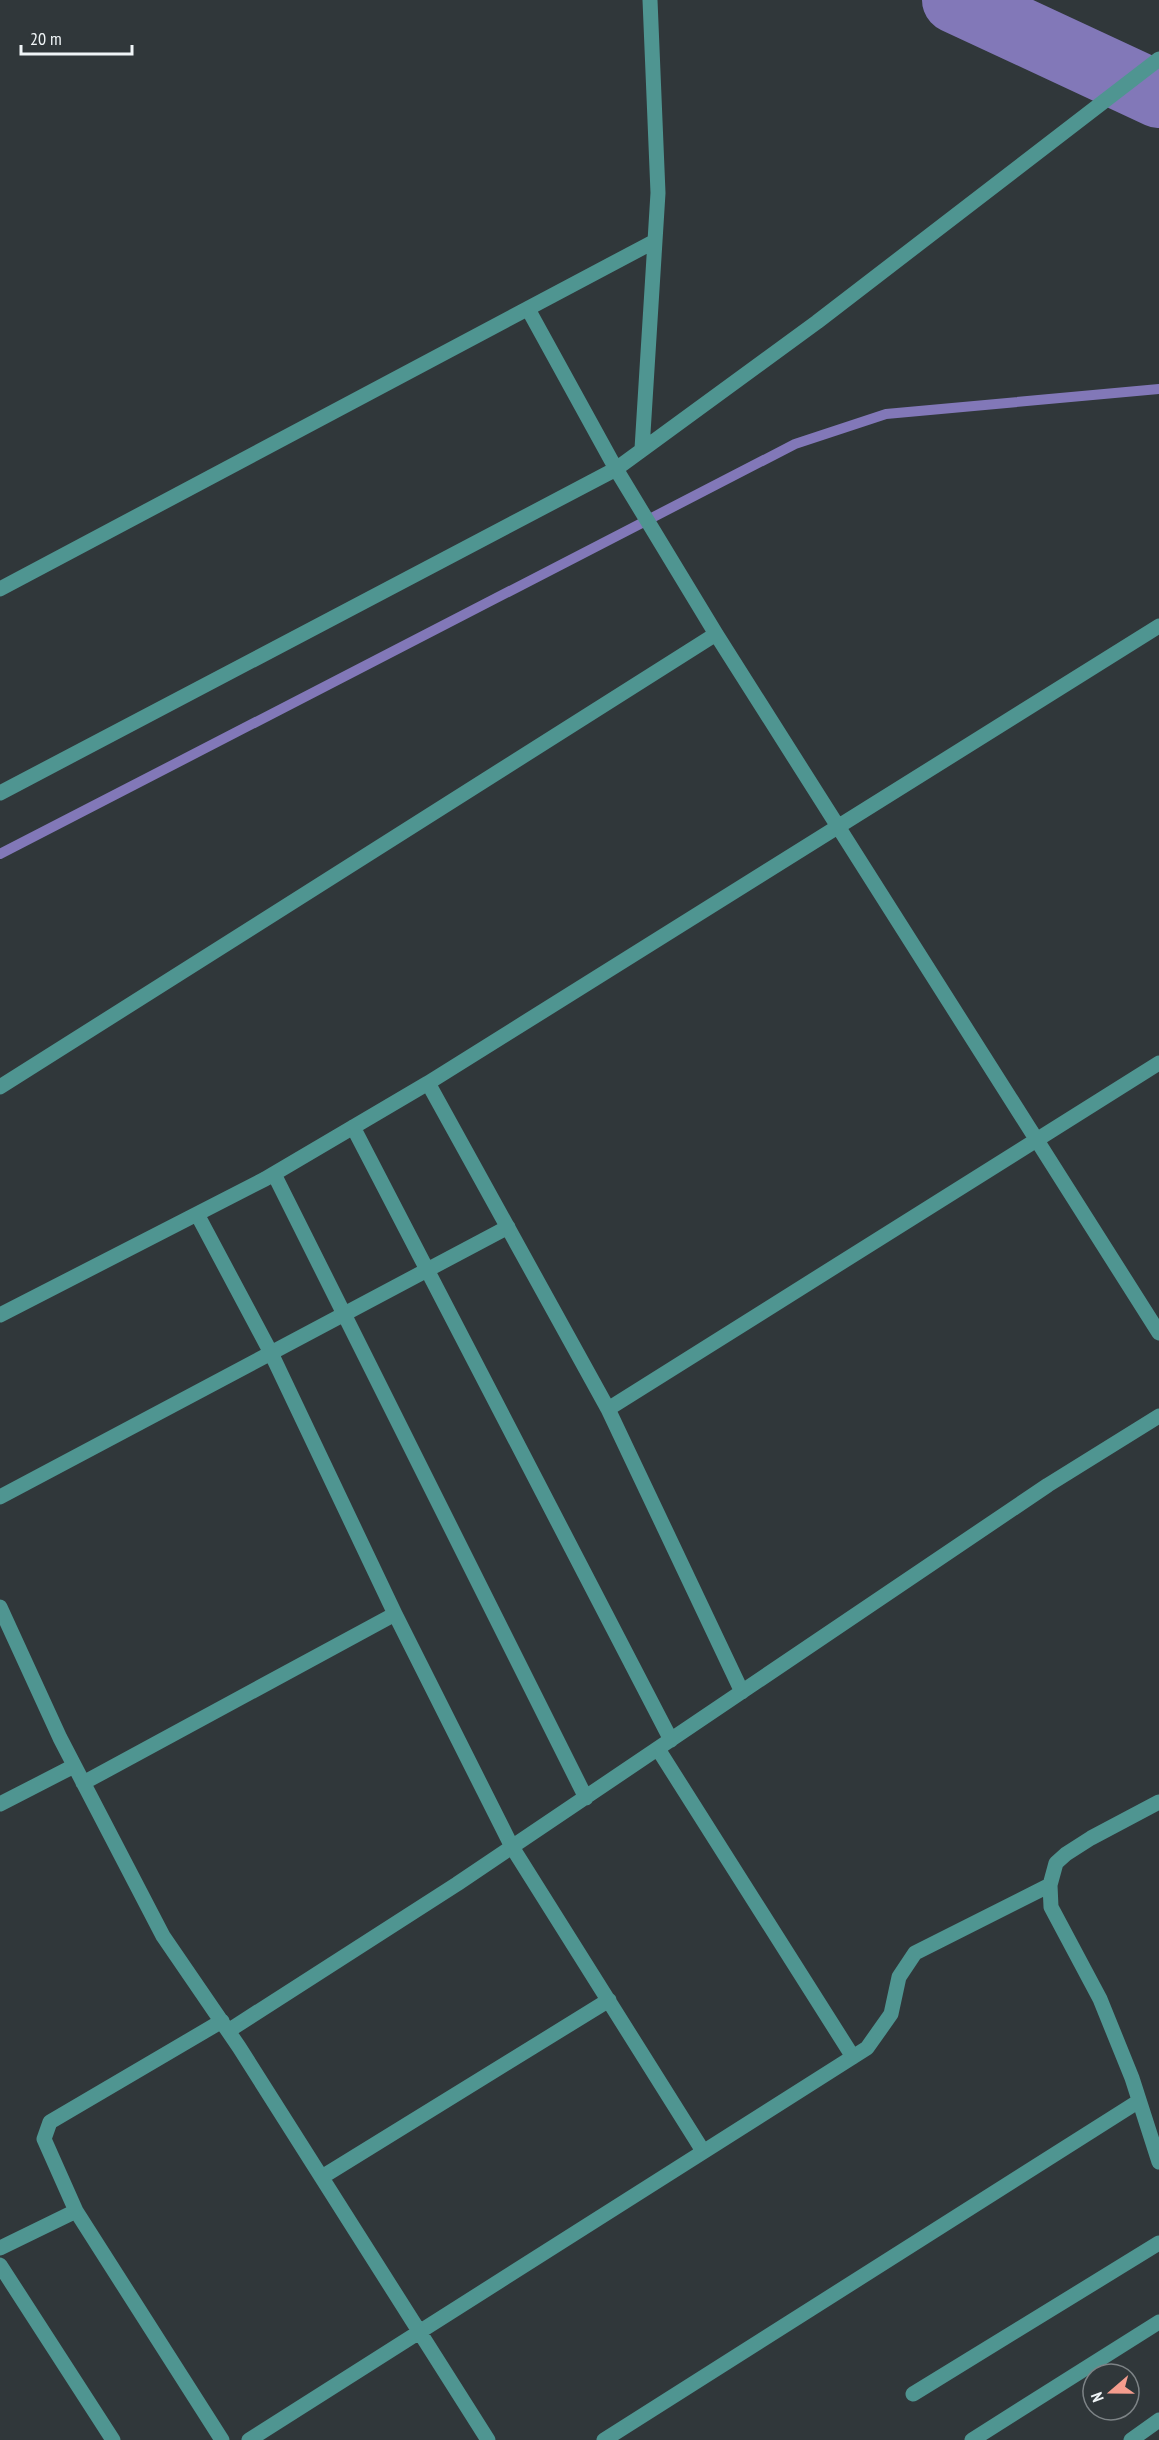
<svg xmlns="http://www.w3.org/2000/svg" width="1159" height="2440" viewBox="0 0 1159 2440" font-family="'PT Sans Narrow',sans-serif">
	<style>
		.lines { fill: none; stroke-linecap: round; stroke-linejoin: round }
		.stream { stroke: #8278b8; stroke-width: 10 }
		.river { stroke: #8278b8; stroke-width: 66 }
		.minor { stroke: #4f9591; stroke-width: 15 }
	</style>
	<rect width="100%" height="100%" fill="#30373a"/>
	<g class="lines">
		<path class="stream" d="M0,854l795,-410 91,-30 273,-25"/>
		<path class="river" d="M955,0l204,95"/>
		<path class="minor" d="M528,309l88,160 100,165 443,699
			M642,449l16,-256 -8,-193
			M0,589l655,-348
			M0,793l616,-324 201,-147 342,-263
			M428,1083l180,326 134,283
			M0,1087l716,-453
			M353,1127l318,613
			M274,1174l312,624
			M197,1214l74,139 124,261 117,233 191,304
			M0,1315l265,-136 163,-96 731,-457
			M608,1409l551,-346
			M0,1497l508,-270
			M0,1607l60,131 103,198 76,111 249,393
			M658,1749l195,308
			M83,1783l312,-169
			M1159,1802l-68,36 -25,16 -10,9 -6,22 1,22 49,92 32,79 27,84
			M0,1804l74,-38
			M222,2021l-172,101 -6,17 32,72 146,229
			M228,2031l229,-147 591,-399 111,-69
			M322,2177l287,-177
			M0,2248l76,-37
			M0,2265l113,175
			M913,2394l246,-151
			M249,2440l618,-392 24,-34 8,-37 16,-24 135,-68
			M604,2440l535,-339
			M972,2440l187,-118
			M1131,2440l28,-20"/>
	</g>
	<g transform="translate(1111 2392) rotate(250)"><circle r="28" fill="#30373a" stroke="#7d8386" stroke-width="1.5"/>
	<path d="M0-4.5L10 22L0 15L-10 22Z" fill="#f59d8e"/>
	<text y="-9" font-size="16" font-weight="bold" text-anchor="middle" fill="#f0f5f7">N</text>
	</g>
	<path d="M21 45v9h111v-9" fill="none" stroke="#f0f5f7" stroke-width="3"/>
	<text x="30" y="45" font-size="18" fill="#f0f5f7" stroke="#30373a" stroke-width="4.5" paint-order="stroke">20 m</text>
</svg>
